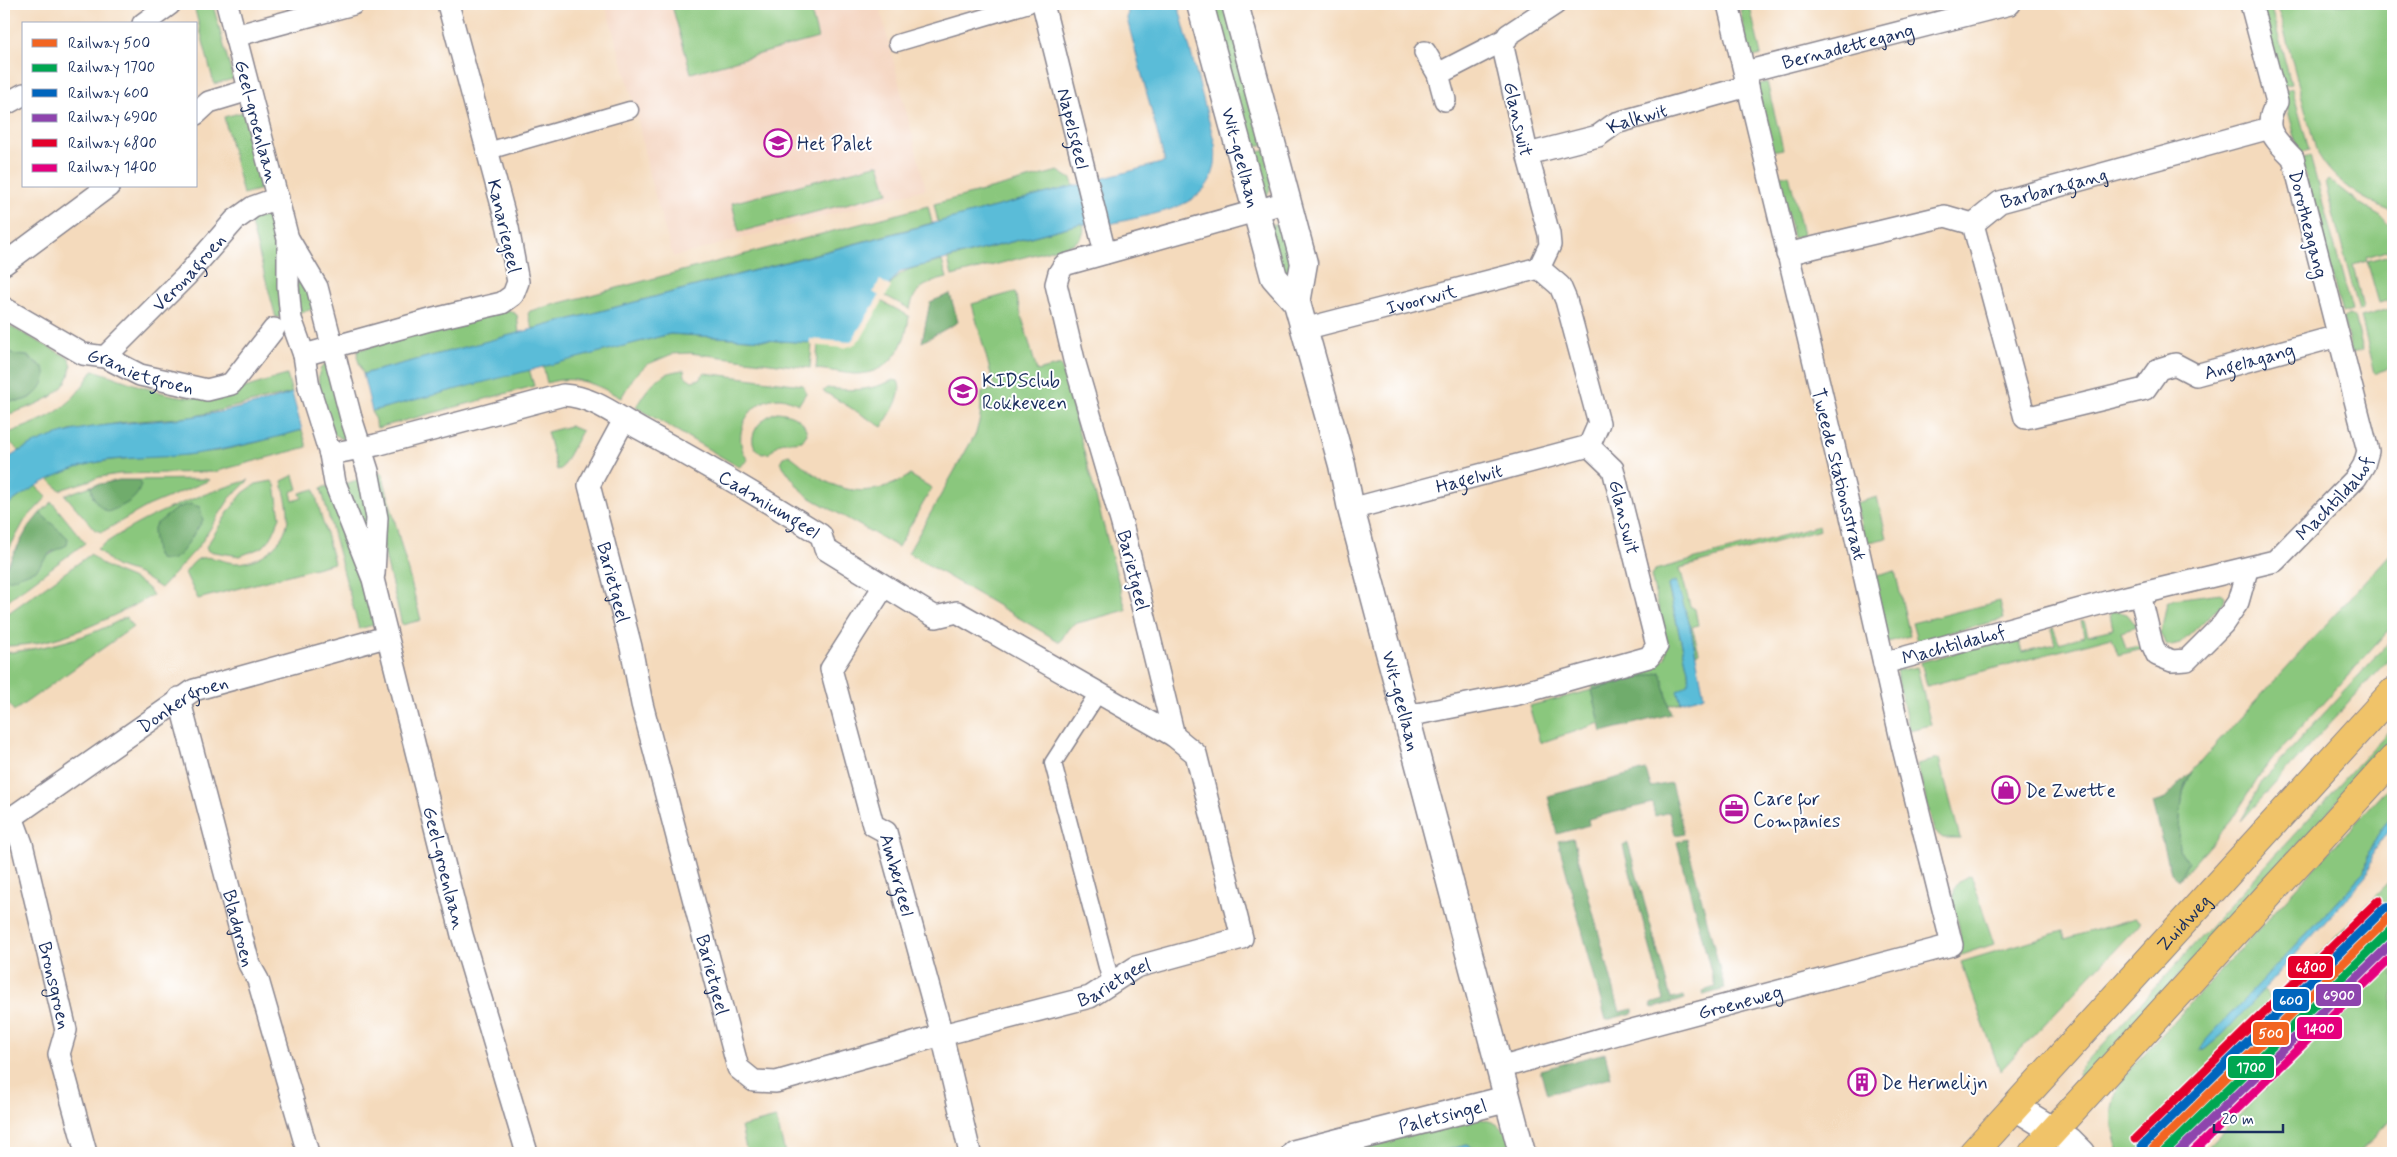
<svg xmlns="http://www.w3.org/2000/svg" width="2397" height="1157" viewBox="0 0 2397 1157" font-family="Mynerve,sans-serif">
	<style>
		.built { fill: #f4d4bf }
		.green { fill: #8ac77d; stroke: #527b6e; fill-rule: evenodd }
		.forest { fill: #6fac6c; stroke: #456e65 }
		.water { fill: #5abcd8; stroke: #3a769b }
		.pier { fill: #f4dabc }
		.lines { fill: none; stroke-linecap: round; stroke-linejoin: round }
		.pedestrian-casing { stroke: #88848d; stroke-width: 19 }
		.minor-casing { stroke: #88848d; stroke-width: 24 }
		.tertiary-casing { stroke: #88848d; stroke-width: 29 }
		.primary-casing { stroke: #88848d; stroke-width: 30 }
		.pedestrian { stroke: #fff; stroke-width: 16 }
		.minor { stroke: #fff; stroke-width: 21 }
		.tertiary { stroke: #fff; stroke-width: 26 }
		.primary { stroke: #f0c369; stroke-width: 28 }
		.rail-1-casing { stroke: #fff; stroke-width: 12 }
		.rail-2-casing { stroke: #fff; stroke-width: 12 }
		.rail-3-casing { stroke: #fff; stroke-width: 12 }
		.rail-4-casing { stroke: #fff; stroke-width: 12 }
		.rail-5-casing { stroke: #fff; stroke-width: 12 }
		.rail-6-casing { stroke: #fff; stroke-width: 12 }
		.rail-1 { stroke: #f26522; stroke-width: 9 }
		.rail-2 { stroke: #00a651; stroke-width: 9 }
		.rail-3 { stroke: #0065bd; stroke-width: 9 }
		.rail-4 { stroke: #8e44ad; stroke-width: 9 }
		.rail-5 { stroke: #e4002b; stroke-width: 9 }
		.rail-6 { stroke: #e5007d; stroke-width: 9 }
		.labels { text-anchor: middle; stroke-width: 4; stroke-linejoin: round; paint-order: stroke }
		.street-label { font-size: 19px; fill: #1b2f5e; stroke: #fff }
		.poi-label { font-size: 19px; fill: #1b2f5e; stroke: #fff; text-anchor: start }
		.line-badge { stroke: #fff; stroke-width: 2 }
		.badge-label { font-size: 14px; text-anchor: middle; font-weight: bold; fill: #fff }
	</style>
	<rect width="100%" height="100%" fill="#fff"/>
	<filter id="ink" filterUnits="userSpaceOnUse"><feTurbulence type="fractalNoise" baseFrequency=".02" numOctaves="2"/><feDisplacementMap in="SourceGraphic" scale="10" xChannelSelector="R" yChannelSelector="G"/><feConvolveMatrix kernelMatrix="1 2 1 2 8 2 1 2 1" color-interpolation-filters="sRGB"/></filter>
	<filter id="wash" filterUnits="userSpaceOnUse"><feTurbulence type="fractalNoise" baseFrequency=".0096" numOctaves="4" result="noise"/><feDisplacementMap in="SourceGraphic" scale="20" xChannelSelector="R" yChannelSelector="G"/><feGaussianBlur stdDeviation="1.12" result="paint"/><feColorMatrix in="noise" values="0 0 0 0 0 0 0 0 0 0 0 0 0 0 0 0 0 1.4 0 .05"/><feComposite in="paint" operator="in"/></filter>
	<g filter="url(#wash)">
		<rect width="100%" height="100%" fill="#f4dabc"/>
		<path class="built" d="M605,4h274l47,185 -253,68 -23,-78 -15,-72z"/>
		<path class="green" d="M681,4h128l9,34 -127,35 -19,-67z
			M1206,4h22l37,140 -20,5z
			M2260,4h10l21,80 -10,2z
			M2277,4h116v207c-32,-11 -62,-31 -77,-61z
			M213,5l20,74 -19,5 -19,-74z
			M1750,7l11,48 -11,3 -10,-48z
			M1767,82l16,67 -11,2 -15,-66z
			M2292,88l17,62 -10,3 -16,-62z
			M243,112l19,77 -19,5 -19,-77z
			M1267,150c1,13 10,40 -3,47l-18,-42z
			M2310,156l42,154 -10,3 -41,-154z
			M879,164l9,29 -149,39 -7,-29z
			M1058,171l13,8 3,7 -136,36 -4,-18z
			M1789,174l14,61 -10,3 -14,-61z
			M2328,179l31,24 22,13 12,14v19l-27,8 1,4 26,-7v45l-14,4 -12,-42 -14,4 10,44 -4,2 -34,-128z
			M928,206l4,17 -399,106 -5,-15 2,-3z
			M269,216l10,37 5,63 -8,2 -26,-98z
			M1083,223c3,12 -2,17 -13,22l-118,31 -4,-17z
			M1272,224c26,3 19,45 19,63l-24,-59z
			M942,261l5,17c-20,5 -33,9 -37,31l-26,-14c16,-29 28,-26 58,-34z
			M297,272l19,36 -19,5z
			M1015,292l22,79 24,-6 65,245 -52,14 -6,5 -8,13 -152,-89 68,-120 4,-15 2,-26 13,-3 -23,-85z
			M881,301l28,15c-3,30 -19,59 -55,58 -12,-1 -25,-4 -38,-5l2,-25z
			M2393,308v59l-18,6 -14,-56z
			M509,310l8,5 2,18 -156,41 -6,-17 1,-7z
			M2349,315l6,2 8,33 -11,3 -9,-35z
			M4,323l65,35 3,7c-2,3 -2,7 -3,11 -9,24 -44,32 -65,40v-15c5,-1 11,0 16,0 16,-2 27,-18 24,-33l-17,-12 -12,-1 -11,-7z
			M670,334l142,9 -2,25 -120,-15 -18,1 -26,11 -13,13 -12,20c-25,-14 -46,-24 -74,-15l-4,-17z
			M325,364h3l19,74 -3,2 -10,-6c-5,-16 -26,-60 -9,-70z
			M529,369l5,17 -157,42 -5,-17z
			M93,370c30,9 62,24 93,27 31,3 71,-14 101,-22l5,18 -101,24 -65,5 -56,9 -51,20 -15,-15c7,-5 19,-8 28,-12 32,-13 43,-25 61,-54z
			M684,370l1,6 7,5 8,-2 4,-6 99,12 3,8 -7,11c-6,-2 -12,-5 -18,-6 -32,-1 -52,38 -33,62l-9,7 -103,-60c12,-20 22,-35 48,-37z
			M893,380l5,1c7,13 -9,34 -16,46l-59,-36 4,-3c25,3 43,3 66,-8z
			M777,412c14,1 28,7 30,22l-5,7c-17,3 -20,-4 -32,12l-8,1c-21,-13 -2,-37 15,-42z
			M570,426l12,5 -21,38 -4,1 -10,-38z
			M302,430l5,17 -93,25 -95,2 -19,3 -40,13 -13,-12 41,-14 23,-4 107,-9 40,-9z
			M789,455c9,6 16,13 25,19 31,22 64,22 96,1l22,13 -34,59 -89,-50 -10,-9 -19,-26 3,-5z
			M382,473l39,147 -19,5 -17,-69 -10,-81z
			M294,475l4,14 -7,3 2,9 9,-3 -2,-5 14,-4 20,74 -136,36 -13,-26c4,-5 10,-14 16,-15 11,-3 24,5 35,5 24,0 49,-19 52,-44 1,-13 -4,-26 -6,-38z
			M205,479l5,1 -62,26 -46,26 -7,-2 -30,-35 26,-9 2,12 48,-15 -3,-3z
			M362,479l6,37 -2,17 -22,-49z
			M249,480l-19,18 -31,48 -38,42 -22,-14 -24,-8 -18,-17c46,-33 98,-53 152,-69zM198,528l-8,10 -35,4 -2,-10z
			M272,481l3,4 5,32 -9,21 -8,9 -23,9 -32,-5 -2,-4 23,-36 14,-18 13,-9z
			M35,485l12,12 -22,23 -21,38v-50z
			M328,486l26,63 23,75 -18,5 -38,-141z
			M1877,497l10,41 -22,5 -9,-40z
			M52,502l33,41 -81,60v-29l1,4 31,-8 10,-13 10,-6 -7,-29 -9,-9z
			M1819,526l1,4 -140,38 10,38 5,3 3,16 -6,2 7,25 -3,2 -6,-29 -22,-39 20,84 1,13 -11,8 3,11 -12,3 -8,-33 -68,17 -1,-5 64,-18 9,-8 2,-14 -16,-68 4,-6z
			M2393,551v75l-127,140 -35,55 -52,59 9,-18 -9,-13 -1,-11 5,-47 9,-20z
			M91,554c19,23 48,19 62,41 -46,25 -96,51 -149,51v-30z
			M1895,571l15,65 -22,6 -15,-65z
			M2221,593l4,3 -1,6 -44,42 -9,2 -6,-2 -4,-11 6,-30 7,-4z
			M2000,601l4,18 -87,22 -5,-18z
			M2112,611l15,3 9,11 -2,3 -13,4 5,17 13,-3 4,3 -25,6 -6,-18 -185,49 -6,-24 94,-25 3,2 4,13 33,-8 -4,-15 2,-2 6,16 25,-7 -3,-16 3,1 4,14 25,-6 -3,-15z
			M126,617l7,10 -119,84 -10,-15v-43c43,-5 84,-15 122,-36z
			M2393,638v16l-152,167 22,-41z
			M1917,667l14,58 -22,5 -13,-59z
			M1592,690l8,33 -60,20 -11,-37z
			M2393,726v14l-309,340 -7,-7z
			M1939,759l21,79h-17l-9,-7 -17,-67z
			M2393,782v31l-11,13 -13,26 -4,20 -158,167 -5,12 21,-17 40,-45 10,11 120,-122v26l-255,249h-19c-10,-30 -11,-47 4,-76z
			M1971,875l23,69 -35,12c-2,-8 1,-15 1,-23 -3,-22 -18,-48 11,-58z
			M2135,918l6,4 -141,149 -39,-109 102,-31 2,8z
			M2393,956v161l-33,36h-158z
			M776,1118l9,35h-38l-6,-26z
			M1475,1118c28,4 31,12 42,35h-37l-13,-8 -32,8h-93z"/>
		<path class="forest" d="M950,294l8,28 -36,20 8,-40z
			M4,348l11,7 12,1 17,12c5,14 -7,28 -20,32 -6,2 -14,0 -20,1z
			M119,480h19l3,3c-2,17 -18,23 -33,29 -11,-6 -16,-14 -17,-26z
			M190,504l10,3 3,13c-3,6 -8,11 -11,17 -9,13 -14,27 -33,22l-3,-6 -3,-21 2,-7 22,-17z
			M40,513l28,25 -1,7 -17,8 -14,17 -27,10 -4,-2 -1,-7 24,-43z
			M1661,672l10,42 -69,18 -10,-42z
			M1646,770l5,17 20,-4 13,50 -9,2 -6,-23 -14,4 -3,-13 -64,16 1,6 -32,9 -9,-38z
			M2192,771l-9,20 -5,47 1,11 9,13 -9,18 -8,-7 -18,-70 12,-4z
			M1573,838l47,174 13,-3v4l-27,7 -48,-179z
			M1686,839l39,150 -21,6 -1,-4 12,-4 -38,-145z
			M1628,843l43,156 13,-3 1,3 -32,9 -2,-4 13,-4 -41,-154z
			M1605,1053l6,24 -64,17 -7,-24z"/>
		<path class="water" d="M1129,4h49l37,140c8,65 -57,68 -105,80l-2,-6 -25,7v-2l-182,48 -9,10 -40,62 -9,2 -173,-11 -298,77 -9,-37 802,-212 -38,-143z
			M292,393l10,37c-38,11 -76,20 -116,25 -25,3 -51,2 -76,5 -40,6 -74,23 -106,48v-47c53,-38 111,-36 172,-42 33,-4 85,-14 116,-26z
			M1676,581l14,44 14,71 -23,6 -4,-11 12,-8 -1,-13 -20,-85z
			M2393,813v10l-19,27 -7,26 -144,158 -19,16h-4l7,-11 158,-167 4,-20 13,-26z
			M1467,1145l13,8h-45z"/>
		<path class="pier" d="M880,280l11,7 -29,50 -8,8 -10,3 -34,-3v-6l41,3 28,-46 -6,-4z"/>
	</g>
	<g filter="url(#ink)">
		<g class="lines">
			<g class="pedestrian-casing">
				<path id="pedestrian" d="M897,43l132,-39
					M488,151l142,-41
					M1098,693l-45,70 58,219"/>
			</g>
			<g class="minor-casing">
				<g id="minor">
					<path id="s1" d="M227,4l61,235v47l3,33 13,36 5,32 21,67 5,29 38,96 89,356 65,218"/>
					<path id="s2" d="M1043,4l62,249"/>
					<path d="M143,24l27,-20"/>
					<path d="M235,36l118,-32"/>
					<path d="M1425,52l13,22 7,26"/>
					<path id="s3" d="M1745,72l265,-68"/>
					<path d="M1438,74l66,-34"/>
					<path d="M4,105l20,-11"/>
					<path d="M196,114l13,-12 40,-12"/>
					<path id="s4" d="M1528,154l70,-18 18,-13 132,-37"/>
					<path id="s5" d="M1973,224l52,194 120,-29 14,-20 16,-5 21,11 142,-39"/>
					<path d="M289,240l28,47 34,131 17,53 9,47 -3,56"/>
					<path id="s6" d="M1787,254l158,-38 28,8 27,-22 270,-74"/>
					<path d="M4,264l105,-78"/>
					<path id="s7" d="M4,308l79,46 22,3 35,18 67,15 24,-6 43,-55"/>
					<path id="s8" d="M1304,329l235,-61"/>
					<path d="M304,355l126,-35 72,-17 11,-8 5,-13 -10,-54 -60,-224"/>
					<path id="s9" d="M105,357l81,-81 49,-56 18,-13 25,-9"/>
					<path id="s10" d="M624,420l-35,65 42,162 11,57 96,364 16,13 22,1 166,-47 148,-38 46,-30 106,-29 -46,-184 -22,-18 -52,-212 -48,-164 -18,-76 3,-11 5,-8 223,-63"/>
					<path id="s11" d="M330,454l46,-9 187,-50c32,2 53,21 79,35 61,33 120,68 179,105l4,14 102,63 9,5 21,-5 217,124"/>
					<path id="s12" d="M1351,509l238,-63"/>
					<path id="s13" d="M884,586l-53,83 42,156 13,7 56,203 28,118"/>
					<path d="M2140,594l12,50 5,11 15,6 15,-1 36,-36 15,-22 9,-32"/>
					<path id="s14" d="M1884,663l226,-62 165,-40 81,-83 8,-13 4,-14 -75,-293c-19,-20 -32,-29 -16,-56l-26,-98"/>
					<path id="s15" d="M179,698l70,266 9,16 50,173"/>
					<path d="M1407,716l111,-22 131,-37 8,-11 -44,-177 -24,-23 10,-23 -33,-123 -6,-14 -21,-18 11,-23 -1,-11 -20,-73 -26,-114 5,-12 47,-31"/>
					<path id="s16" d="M12,817l10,27 44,186 -7,24 27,99"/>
					<path id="s17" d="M4,823l190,-133 192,-53"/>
					<path id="s18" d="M1500,1068l110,-32 342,-91 -50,-201 -52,-232 -122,-508"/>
				</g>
			</g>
			<g class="tertiary-casing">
				<g id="tertiary">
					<path id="s19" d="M1200,4l74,273 23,26"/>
					<path id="s20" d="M1235,4l69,259 -7,40 45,162 9,44 171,644"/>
					<path d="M2015,1107l54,33 13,13"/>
					<path id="s21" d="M1295,1153l212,-54"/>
				</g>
			</g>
			<g class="primary-casing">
				<g id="primary">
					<path id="s22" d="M1973,1153l420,-461"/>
					<path d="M2033,1153l360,-394"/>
				</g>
			</g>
			<use href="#pedestrian" class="pedestrian"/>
			<use href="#minor" class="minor"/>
			<use href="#tertiary" class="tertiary"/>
			<use href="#primary" class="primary"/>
			<g class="rail-1-casing">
				<path id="rail-1" d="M2149,1153l244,-239"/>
			</g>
			<g class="rail-2-casing">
				<path id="rail-2" d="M2163,1153l230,-225"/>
			</g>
			<g class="rail-3-casing">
				<path id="rail-3" d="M2142,1146l244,-239"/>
			</g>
			<g class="rail-4-casing">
				<path id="rail-4" d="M2177,1153l216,-211"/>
			</g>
			<g class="rail-5-casing">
				<path id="rail-5" d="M2135,1139l244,-239"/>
			</g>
			<g class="rail-6-casing">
				<path id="rail-6" d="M2192,1153l201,-197"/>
			</g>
			<use href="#rail-1" class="rail-1"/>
			<use href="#rail-2" class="rail-2"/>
			<use href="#rail-3" class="rail-3"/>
			<use href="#rail-4" class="rail-4"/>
			<use href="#rail-5" class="rail-5"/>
			<use href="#rail-6" class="rail-6"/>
		</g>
	</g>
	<defs>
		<g id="school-ring" transform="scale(1.4375)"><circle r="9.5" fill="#fff" stroke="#b5179e" stroke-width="1.5"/><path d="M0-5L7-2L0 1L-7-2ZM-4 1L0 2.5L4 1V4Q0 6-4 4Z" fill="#b5179e"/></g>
		<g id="shop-ring" transform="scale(1.4375)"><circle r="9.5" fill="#fff" stroke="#b5179e" stroke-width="1.5"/><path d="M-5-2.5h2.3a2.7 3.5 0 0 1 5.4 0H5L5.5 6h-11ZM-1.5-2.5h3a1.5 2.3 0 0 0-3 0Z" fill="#b5179e"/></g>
		<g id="office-ring" transform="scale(1.4375)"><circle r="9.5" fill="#fff" stroke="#b5179e" stroke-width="1.5"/><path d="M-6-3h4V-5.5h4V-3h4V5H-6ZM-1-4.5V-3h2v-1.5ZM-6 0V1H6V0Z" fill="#b5179e"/></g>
		<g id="building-ring" transform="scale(1.4375)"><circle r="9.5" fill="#fff" stroke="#b5179e" stroke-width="1.5"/><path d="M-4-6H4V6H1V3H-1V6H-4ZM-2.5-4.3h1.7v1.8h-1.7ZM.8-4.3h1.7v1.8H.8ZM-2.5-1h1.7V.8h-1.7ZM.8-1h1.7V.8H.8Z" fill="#b5179e"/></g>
	</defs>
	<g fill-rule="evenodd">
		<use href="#school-ring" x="778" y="143"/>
		<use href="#school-ring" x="963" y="391"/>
		<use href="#shop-ring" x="2006" y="790"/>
		<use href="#office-ring" x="1734" y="809"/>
		<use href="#building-ring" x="1862" y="1082"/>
	</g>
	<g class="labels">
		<g class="street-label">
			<text dy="7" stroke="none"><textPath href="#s3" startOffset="106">Bernadettegang</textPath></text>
			<text transform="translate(1519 119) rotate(77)" y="7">Glanswit</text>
			<text dy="7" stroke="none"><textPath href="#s4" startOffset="116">Kalkwit</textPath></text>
			<text dy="7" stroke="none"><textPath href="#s1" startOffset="121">Geel-groenlaan</textPath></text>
			<text dy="7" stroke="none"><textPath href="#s2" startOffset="128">Napelsgeel</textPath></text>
			<text dy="7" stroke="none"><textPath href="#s19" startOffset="159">Wit-geellaan</textPath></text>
			<text dy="7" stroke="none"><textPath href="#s6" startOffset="282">Barbaragang</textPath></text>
			<text transform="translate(2309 224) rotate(76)" y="7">Dorotheagang</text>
			<text transform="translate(505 226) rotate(77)" y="7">Kanariegeel</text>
			<text dy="7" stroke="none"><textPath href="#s9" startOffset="119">Veronagroen</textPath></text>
			<text dy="7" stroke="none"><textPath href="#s8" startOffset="121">Ivoorwit</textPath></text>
			<text dy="7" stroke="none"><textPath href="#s5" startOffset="444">Angelagang</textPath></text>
			<text dy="7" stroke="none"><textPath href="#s7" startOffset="152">Granietgroen</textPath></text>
			<text transform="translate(1840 474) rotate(76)" y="7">Tweede Stationsstraat</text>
			<text dy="7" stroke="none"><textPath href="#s12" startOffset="122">Hagelwit</textPath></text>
			<text dy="7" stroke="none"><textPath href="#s14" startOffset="491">Machtildahof</textPath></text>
			<text dy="7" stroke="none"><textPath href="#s11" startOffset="475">Cadmiumgeel</textPath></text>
			<text transform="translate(1625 517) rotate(76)" y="7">Glanswit</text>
			<text transform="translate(1134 570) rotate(76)" y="7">Barietgeel</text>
			<text dy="7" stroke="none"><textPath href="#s10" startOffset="174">Barietgeel</textPath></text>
			<text dy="7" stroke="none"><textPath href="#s14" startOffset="72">Machtildahof</textPath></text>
			<text dy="7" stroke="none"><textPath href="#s20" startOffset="720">Wit-geellaan</textPath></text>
			<text dy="7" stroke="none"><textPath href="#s17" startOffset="216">Donkergroen</textPath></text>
			<text dy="7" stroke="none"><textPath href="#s1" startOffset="894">Geel-groenlaan</textPath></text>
			<text dy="7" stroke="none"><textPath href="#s13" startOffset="319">Ambergeel</textPath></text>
			<text dy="7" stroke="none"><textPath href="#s22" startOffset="312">Zuidweg</textPath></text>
			<text dy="7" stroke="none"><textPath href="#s15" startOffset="238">Bladgroen</textPath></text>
			<text dy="7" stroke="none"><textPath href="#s10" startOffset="579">Barietgeel</textPath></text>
			<text dy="7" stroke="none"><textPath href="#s10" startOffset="1072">Barietgeel</textPath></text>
			<text dy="7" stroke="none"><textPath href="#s16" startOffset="174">Bronsgroen</textPath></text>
			<text dy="7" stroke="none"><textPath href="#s18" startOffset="249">Groeneweg</textPath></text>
			<text dy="7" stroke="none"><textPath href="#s21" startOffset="152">Paletsingel</textPath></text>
		</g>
		<g class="poi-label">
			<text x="797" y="150">Het Palet</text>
			<text x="982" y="387">KIDSclub<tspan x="982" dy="22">Rokkeveen</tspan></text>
			<text x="2025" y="797">De Zwette</text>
			<text x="1753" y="805">Care for<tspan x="1753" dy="22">Companies</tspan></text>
			<text x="1881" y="1089">De Hermelijn</text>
		</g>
	</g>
	<g class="line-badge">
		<rect x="2287" y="955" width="47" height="24" rx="5" fill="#e4002b"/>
		<rect x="2315" y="983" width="47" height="24" rx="5" fill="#8e44ad"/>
		<rect x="2272" y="988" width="38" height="24" rx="5" fill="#0065bd"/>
		<rect x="2296" y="1016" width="47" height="24" rx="5" fill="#e5007d"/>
		<rect x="2252" y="1021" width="38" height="25" rx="5" fill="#f26522"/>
		<rect x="2227" y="1055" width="48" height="24" rx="5" fill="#00a651"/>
	</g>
	<g class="badge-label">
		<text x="2311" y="972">6800</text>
		<text x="2339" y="1000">6900</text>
		<text x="2291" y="1005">600</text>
		<text x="2319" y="1033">1400</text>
		<text x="2271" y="1038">500</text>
		<text x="2251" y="1072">1700</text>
	</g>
	<rect width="2397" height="1157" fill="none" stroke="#fff" stroke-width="20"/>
	<rect x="22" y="22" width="175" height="165" fill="#ffffff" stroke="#a4acbf"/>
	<rect x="32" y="39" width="25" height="8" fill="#f26522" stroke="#a4acbf"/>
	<text x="68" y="48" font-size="15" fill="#1b2f5e">Railway 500</text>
	<rect x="32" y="64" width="25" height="8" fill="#00a651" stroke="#a4acbf"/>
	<text x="68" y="72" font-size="15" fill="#1b2f5e">Railway 1700</text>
	<rect x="32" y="89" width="25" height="8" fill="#0065bd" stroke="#a4acbf"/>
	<text x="68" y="98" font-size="15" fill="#1b2f5e">Railway 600</text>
	<rect x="32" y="114" width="25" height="8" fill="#8e44ad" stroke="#a4acbf"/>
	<text x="68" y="122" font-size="15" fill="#1b2f5e">Railway 6900</text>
	<rect x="32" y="139" width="25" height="8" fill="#e4002b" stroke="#a4acbf"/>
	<text x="68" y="148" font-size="15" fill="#1b2f5e">Railway 6800</text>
	<rect x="32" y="164" width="25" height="8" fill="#e5007d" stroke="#a4acbf"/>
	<text x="68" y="172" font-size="15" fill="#1b2f5e">Railway 1400</text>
	<path d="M2214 1124v8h69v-8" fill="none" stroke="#1b2f5e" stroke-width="2.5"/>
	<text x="2222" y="1124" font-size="15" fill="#1b2f5e" stroke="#ffffff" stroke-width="4" paint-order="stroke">20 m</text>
</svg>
